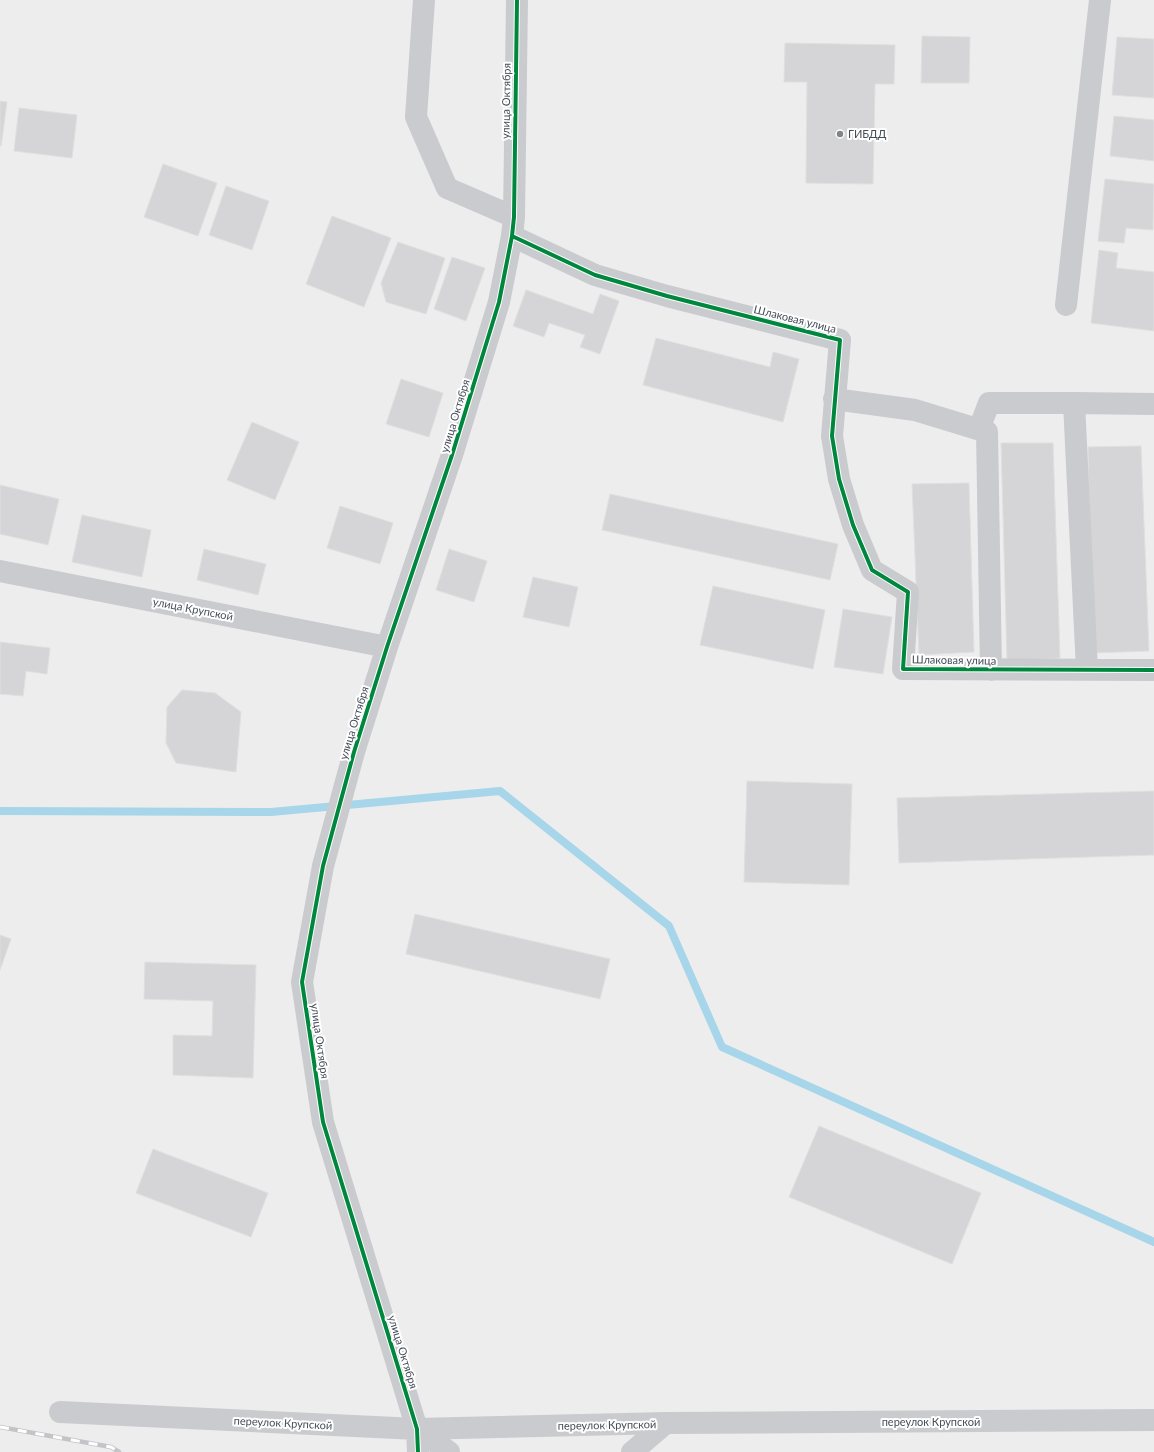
<svg xmlns="http://www.w3.org/2000/svg" width="1154" height="1452" viewBox="0 0 1154 1452" font-family="Lato,sans-serif">
	<style>
		.lines { fill: none; stroke-linecap: round; stroke-linejoin: round }
		.stream { stroke: #a7d5ea; stroke-width: 8 }
		.building { fill: #d5d5d7; stroke: #dfdfe0 }
		.minor { stroke: #c9cbce; stroke-width: 22 }
		.rail-casing { stroke: #c3c4c7; stroke-width: 4.5 }
		.rail { stroke: #fff; stroke-width: 3; stroke-dasharray: 9; stroke-linecap: butt }
		.cycleway-casing { stroke: #fff; stroke-width: 6 }
		.cycleway { stroke: #00873e; stroke-width: 4 }
		.poi-dot { fill: #80858c; stroke: #fff; stroke-width: 1.5 }
		.labels { text-anchor: middle; stroke-width: 4; stroke-linejoin: round; paint-order: stroke }
		.street-label { font-size: 11px; fill: #454d58; stroke: #fff }
		.poi-label { font-size: 11px; fill: #454d58; stroke: #fff; text-anchor: start }
	</style>
	<rect width="100%" height="100%" fill="#eeeded"/>
	<g class="lines">
		<path class="stream" d="M0,811l271,1 229,-21 169,135 53,121 432,195"/>
	</g>
	<path class="building" d="M922,36l48,1 -1,46h-48z
		M1117,37l37,2v59l-42,-3z
		M785,43l110,2 -1,39h-19l-2,100 -67,-1 1,-101h-23z
		M0,101l7,1 -6,44h-1z
		M19,108l58,7 -5,43 -58,-7z
		M1114,116l40,4v41l-44,-5z
		M163,164l54,19 -19,53 -54,-19z
		M1105,179l49,5 -1,46 -27,-2 -2,15 -26,-2z
		M226,186l43,15 -17,49 -43,-15z
		M332,216l59,22 -27,69 -58,-23z
		M398,242l47,16 -19,56 -40,-12 -5,-19z
		M1099,250l19,3 -2,15 38,4v59l-63,-8z
		M452,257l33,11 -19,53 -32,-12z
		M526,290l67,24 7,-20 19,7 -19,53 -20,-7 5,-12 -36,-12 -5,14 -31,-11z
		M656,338l114,29 3,-15 26,7 -16,63 -140,-37z
		M401,379l42,14 -14,44 -43,-13z
		M252,422l47,20 -24,58 -48,-20z
		M1001,443h52l7,215 -53,3z
		M1141,446l8,205 -57,2 -4,-206z
		M969,483l5,169 -55,3 -7,-171z
		M0,485l59,14 -11,46 -48,-11z
		M610,494l228,50 -8,36 -228,-50z
		M340,506l53,17 -13,41 -53,-16z
		M82,515l69,15 -9,47 -70,-15z
		M204,549l62,15 -8,31 -61,-15z
		M449,549l38,12 -13,41 -38,-12z
		M533,577l45,10 -9,40 -46,-10z
		M713,586l112,24 -12,59 -113,-24z
		M843,609l49,8 -9,57 -49,-7z
		M0,642l50,6 -3,26 -21,-3 -3,25 -23,-2z
		M182,690l33,3 26,19 -5,60 -60,-9 -10,-20 1,-36z
		M747,781l105,3 -3,101 -105,-3z
		M1154,791v64l-255,8 -2,-65z
		M415,914l195,45 -10,40 -194,-45z
		M0,935l11,4 -11,31z
		M145,962l111,3 -3,113 -80,-3v-40l39,1 1,-35 -69,-2z
		M819,1126l162,67 -29,71 -163,-67z
		M153,1149l115,44 -17,44 -115,-44z"/>
	<g class="lines">
		<path class="minor" d="M424,0l-8,117 31,71 67,29
			M512,236l83,39 72,21 173,44 -8,96 7,43 14,46 19,45 36,22 -5,77 251,1
			M1066,305l34,-305
			M834,399l81,11 72,22 4,238
			M1074,403l80,1
			M979,429l10,-26h85l13,267
			M0,571l387,76
			M60,1412l357,17 249,-6 488,-3
			M417,1429l32,23
			M418,1452l-1,-23 -94,-307 -21,-140 21,-116 31,-114 33,-105 65,-192 47,-153 13,-66 2,-19 3,-217
			M632,1452l34,-29"/>
		<g class="rail-casing">
			<path id="rail" d="M0,1427l111,20 8,5"/>
		</g>
		<use href="#rail" class="rail"/>
		<g class="cycleway-casing">
			<path id="cycleway" d="M512,236l83,39 72,21 173,44 -8,96 7,43 14,46 19,45 36,22 -5,77 251,1
				M418,1452l-1,-23 -94,-307 -21,-140 21,-116 31,-114 33,-105 65,-192 47,-153 13,-66 2,-19 3,-217"/>
		</g>
		<use href="#cycleway" class="cycleway"/>
	</g>
	<circle class="poi-dot" cx="840" cy="134" r="4"/>
	<g class="labels">
		<g class="street-label">
			<text transform="translate(506 101) rotate(-89)" y="4">улица Октября</text>
			<text transform="translate(795 319) rotate(14)" y="4">Шлаковая улица</text>
			<text transform="translate(455 416) rotate(-73)" y="4">улица Октября</text>
			<text transform="translate(193 609) rotate(11)" y="4">улица Крупской</text>
			<text transform="translate(954 660) rotate(1)" y="4">Шлаковая улица</text>
			<text transform="translate(354 723) rotate(-73)" y="4">улица Октября</text>
			<text transform="translate(320 1041) rotate(82)" y="4">улица Октября</text>
			<text transform="translate(403 1352) rotate(73)" y="4">улица Октября</text>
			<text x="931" y="1426">переулок Крупской</text>
			<text transform="translate(283 1423) rotate(3)" y="4">переулок Крупской</text>
			<text transform="translate(607 1425) rotate(-1)" y="4">переулок Крупской</text>
		</g>
		<g class="poi-label">
			<text x="848" y="138">ГИБДД</text>
		</g>
	</g>
</svg>
